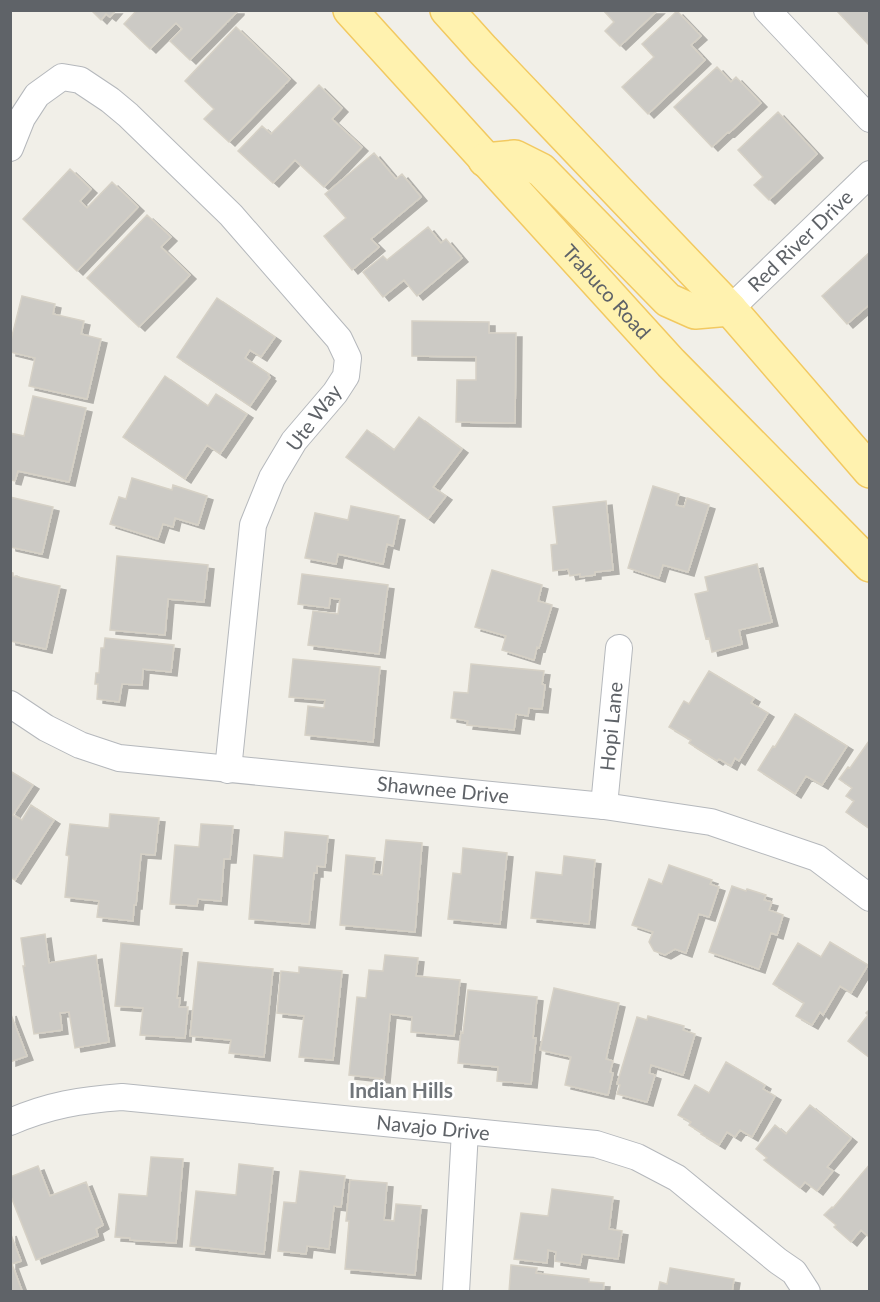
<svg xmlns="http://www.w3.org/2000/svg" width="880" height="1302" viewBox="0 0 880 1302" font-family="Lato,sans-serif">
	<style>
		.building { fill: #cccac5; stroke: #d6d1c6; stroke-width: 1.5; filter: url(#shadow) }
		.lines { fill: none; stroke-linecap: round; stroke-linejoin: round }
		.minor-casing { stroke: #b5b8bc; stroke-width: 28 }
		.primary-casing { stroke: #f2c960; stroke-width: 36 }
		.minor { stroke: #fff; stroke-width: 26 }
		.primary { stroke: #fff2af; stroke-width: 33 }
		.labels { text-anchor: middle; stroke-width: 5; stroke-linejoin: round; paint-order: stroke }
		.street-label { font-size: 20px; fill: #5f6368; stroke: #fff }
		.neighbourhood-label { font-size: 21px; font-weight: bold; fill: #70757a; stroke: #fff }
	</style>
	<defs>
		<filter id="shadow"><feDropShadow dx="6" dy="4" stdDeviation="0" flood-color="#0004"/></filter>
	</defs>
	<rect width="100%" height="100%" fill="#f1efe8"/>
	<path class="building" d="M91,10h25l-6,7 -4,-3 -5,6z
		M137,10h101v1l-48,49 -20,-19 12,-12 -6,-6 -26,26 -26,-25z
		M603,10h55l-38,36 -15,-15 9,-9z
		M836,10h34v36z
		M677,11l24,25 -10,9 14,15 -57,54 -26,-27 32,-30 -12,-13z
		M236,27l54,52 -61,63 -25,-23 10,-10 -29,-28z
		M717,67l14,15 5,-5 25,26 -32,30 -1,-1 -16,15 -38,-40z
		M319,85l23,23 -10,11 30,28 -38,40 -29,-27 -22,23 -35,-32 24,-25 9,8z
		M778,112l39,42 -48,46 -15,-15 9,-8 -25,-27z
		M374,153l22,26 6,-5 19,23 -50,42 8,8 -27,23 -28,-34 22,-18 -21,-24z
		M70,169l21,20 -11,12 7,7 25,-26 26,25 -61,64 -54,-52z
		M147,215l24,22 -10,10 29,28 -51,52 -52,-49z
		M428,227l13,16 5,-4 16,19 -45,38 -13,-16 -21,17 -20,-25 20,-16 4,4z
		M870,252v52l-23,20 -25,-28z
		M22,296l33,8 -2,10 31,7 -3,13 20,5 -14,60 -58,-13 6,-28 -25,-6v-8z
		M217,298l58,39 -14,20 -11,-7 -5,8 24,16 -1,1 2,2 -20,29 -73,-49z
		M412,321l77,1v11h27l-1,90 -59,-1 1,-42h19v-23l-64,-1z
		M165,376l43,30 8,-12 31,20 -27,40 -13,-9 -22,34 -62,-42z
		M33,396l53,12 -17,74 -51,-11 -3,10 -5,-1v-47l14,3z
		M419,417l43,32 -29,38 13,9 -18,23 -82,-62 21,-27 27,20z
		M132,478l40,12 1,-5 34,11 -9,29 -23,-7 -2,9 -10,-3 -5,15 -48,-15 9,-27 7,2z
		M653,486l26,8 -3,11 8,2 3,-9 22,7 -21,67 -25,-7 -4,13 -31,-10z
		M10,497l43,10 -11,47 -32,-7z
		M606,501l7,69 -18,2v3l-15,2v-3l-10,2 -2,-7 -15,2 -2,-26 6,-1 -4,-37z
		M351,506l48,10 -6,30 -6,-2 -4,20 -45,-10 -2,10 -31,-6 10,-45 33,7z
		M117,556l91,9 -4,37 -36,-3 -3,36 -55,-5z
		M757,564l15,58 -33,8 3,14 -30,8 -3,-14 -3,1 -11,-45 13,-3 -3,-14z
		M492,570l50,15 -4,16 14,4 -13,43 -2,-1 -3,13 -32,-10 4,-14 -31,-9z
		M10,572l3,1v3l47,10 -14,63 -36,-8z
		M302,574l86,11 -9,69 -71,-9 5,-34 25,3 2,-15 -10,-1 -1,10 -31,-4z
		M105,638l69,7 -3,27 -28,-3 -1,16 -20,-1 -3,18 -22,-3 1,-15h-3l1,-11h3l2,-25h3z
		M293,659l87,8 -7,75 -68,-7 3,-29 16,2 1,-8 -36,-3z
		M471,664l73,7 -2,13 3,1 -3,24 -13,-1 -1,8 -12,-2 -2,16 -47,-5 1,-4 -17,-3 3,-26 14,1z
		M709,671l45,27 -3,5 17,10 -29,48 -4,-3 -4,8 -12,-7 -2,2 -28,-18 2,-3 -22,-13 15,-26 5,3z
		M795,714l52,32 -25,39 -16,-9 -11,18 -37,-24 15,-24 2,1z
		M869,741l1,1v87l-24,-17 8,-11 -8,-5 6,-8 -13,-9 9,-12 2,1z
		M10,771l23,14 -20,30 9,5 9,-15 23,15 -39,60 -5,-3z
		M110,814l49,4 -4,37 -14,-1 -5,51h-2l-1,16 -36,-4 2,-16 -34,-4 4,-41 -3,-1 4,-31 39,4z
		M201,824l32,2 -3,33h-6l-3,42 -23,-2 -1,7 -27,-2 5,-59 24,2z
		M285,832l43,4 -3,31 -8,-1v7h-3l-5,51 -60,-5 5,-64 29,3z
		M386,840l36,3 -7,89 -75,-7 6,-70 29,3 -2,16 9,1z
		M463,848l44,5 -7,71 -52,-5 5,-46 8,1z
		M564,856l31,4 -6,64 -58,-6 5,-46 26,3z
		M669,865l43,15 -2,4 9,3 -10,30 -10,-3 -13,39 -11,-4 -10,6 -11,-4 -5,-9 4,-10 -21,-7 17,-46 13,5z
		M732,886l14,5 1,-2 19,6 -2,5 8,2 -3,8 14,5 -6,20 -6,-2 -12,36 -50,-17z
		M45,934l4,29 47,-8 13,87 -34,6 -6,-36 -9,1 2,17 -28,4 -11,-68h2l-4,-28z
		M830,942l38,23 -17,28 -11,-7 -17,29 -3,-3 -8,13 -16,-9 8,-13 -31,-19 25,-41 23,14z
		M121,943l61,6 -5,49h3l-1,9h9l-3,31 -45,-3 3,-27 -28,-2z
		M385,955l33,3 -2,18 44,4 -6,56 -43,-4 1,-15 -22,-3 -6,65 -35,-4 8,-78 9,1 3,-28 14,1z
		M198,962l75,7 -9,88 -35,-4 2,-13 -41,-4z
		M299,967l43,4 -9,89 -34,-3 5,-41 -27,-3 4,-42 18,2z
		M554,988l65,15 -13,56 7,2 -3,11 3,1 -5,22 -43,-10 6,-28 -31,-7z
		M468,990l69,7 -4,41h3l-5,46 -34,-3 1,-14 -40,-4 3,-31 2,1z
		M870,1009v49l-22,-17 20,-26 -2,-2z
		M10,1012l17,44 -17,6z
		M648,1016l36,10 -1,4 12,4 -12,41 -32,-10 -2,8 6,2 -8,27 -30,-8 3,-9 -3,-1 20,-67 10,3z
		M726,1062l39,23 -2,4 12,7 -23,41 -12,-7 -5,7 -8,-5 -8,13 -18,-11 1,-1 -13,-8 2,-3 -13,-7 17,-30 14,8z
		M810,1105l41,33 -24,29 6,4 -16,20 -12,-9 -5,6 -36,-28 3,-2 -11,-9 19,-24 11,9z
		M151,1157l32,2 -7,84 -46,-3v-2l-15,-1 4,-43 28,2z
		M239,1164l34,4 -9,86 -74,-8 6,-55 40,4z
		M870,1164v70l-2,2 -7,-6 -10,12 -17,-15 2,-2 -12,-10 8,-8 1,1z
		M38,1166l12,30 36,-14 17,43 -7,4 2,7 -62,24 -26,-66v-17z
		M300,1171l45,5 -4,31 -7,-1 -5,43 -22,-3 -1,8 -28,-3 6,-49 12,1z
		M350,1180l37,3 -3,37 10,1 2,-17 25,2 -6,69 -70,-6 4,-48h-3z
		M552,1189l61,8 -4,32 13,2 -4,28 -36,-5 -2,11 -25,-4 1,-9 -8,-2 -1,13 -33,-4 7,-46 27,3z
		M10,1232l11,29 -9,3 10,27 -2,1h-10z
		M511,1265l26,3 -1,5 53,6v3l15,1 -1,9h-94z
		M670,1268l64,11 -2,13h-74l2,-10 7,2z"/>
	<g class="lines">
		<g class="minor-casing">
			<g id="minor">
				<path d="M767,10l103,109"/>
				<path d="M10,148l12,-30 15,-23 25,-18 18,3 30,20 18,15 103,100 108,124 9,19 -2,18 -11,17 -41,48 -22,37 -19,47 -25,245"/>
				<path id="s1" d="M730,309l140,-135"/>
				<path id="s2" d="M10,704l36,24 34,17 39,13 485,48 107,16 106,36 53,40"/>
				<path id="s3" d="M604,806l15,-158"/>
				<path id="s4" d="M10,1122c39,-17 71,-22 112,-25l474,47 41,13 40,21 101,83 16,11 13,20"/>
				<path d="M456,1292l9,-161"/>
			</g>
		</g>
		<g class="primary-casing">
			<g id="primary">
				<path id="s5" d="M350,10l321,353 199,202"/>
				<path d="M447,10l36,40 247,259 140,162"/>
				<path d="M485,160l30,-3 26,13 127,130 27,12 35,-3"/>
			</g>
		</g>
		<use href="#minor" class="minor"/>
		<use href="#primary" class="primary"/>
	</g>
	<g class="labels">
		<g class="street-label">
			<text dy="7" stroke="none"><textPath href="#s1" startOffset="98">Red River Drive</textPath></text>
			<text dy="7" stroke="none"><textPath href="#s5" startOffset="381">Trabuco Road</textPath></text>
			<text transform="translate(314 418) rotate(-53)" y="7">Ute Way</text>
			<text dy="7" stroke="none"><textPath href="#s3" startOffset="80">Hopi Lane</textPath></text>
			<text dy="7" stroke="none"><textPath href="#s2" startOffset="448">Shawnee Drive</textPath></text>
			<text dy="7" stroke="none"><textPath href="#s4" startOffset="428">Navajo Drive</textPath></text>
		</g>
		<g class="neighbourhood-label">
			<text x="401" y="1098">Indian Hills</text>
		</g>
	</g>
	<rect width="880" height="1302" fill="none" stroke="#5f6368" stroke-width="24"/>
</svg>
